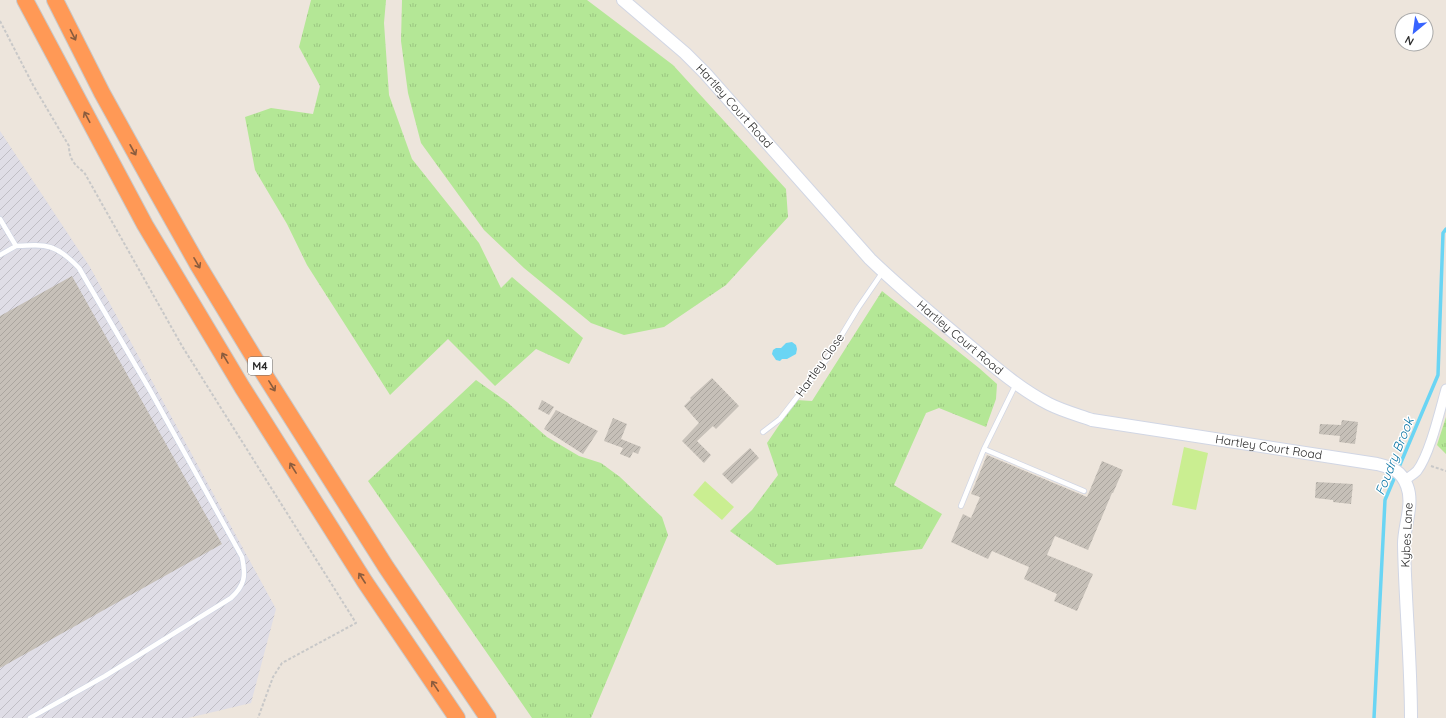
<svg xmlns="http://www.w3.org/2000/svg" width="1446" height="718" viewBox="0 0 1446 718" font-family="Quicksand,sans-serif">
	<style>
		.industrial { fill: url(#industrial-furrows) }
		.grass { fill: url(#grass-tufts) }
		.pitch { fill: #caee91 }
		.water { fill: #6ad5f4 }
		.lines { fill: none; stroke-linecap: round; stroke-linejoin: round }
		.stream { stroke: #6ad5f4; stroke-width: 3.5 }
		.building { fill: url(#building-hatch) }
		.lane-casing { stroke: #d1d6e4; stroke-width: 6 }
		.street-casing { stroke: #d1d6e4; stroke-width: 11 }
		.secondary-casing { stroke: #d1d6e4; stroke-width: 14 }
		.highway-casing { stroke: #c8c8c8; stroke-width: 18 }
		.path { stroke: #c8c8c8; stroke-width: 2; stroke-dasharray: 3 2; stroke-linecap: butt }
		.lane { stroke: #fff; stroke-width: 4.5 }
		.street { stroke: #fff; stroke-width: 9 }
		.secondary { stroke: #fff; stroke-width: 12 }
		.highway { stroke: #ff9956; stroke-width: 16 }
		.oneway { stroke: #8a5c3e }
		.labels { text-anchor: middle; stroke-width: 3; stroke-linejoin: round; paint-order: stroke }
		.shield { fill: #fff; stroke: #6b6b6b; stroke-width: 1 }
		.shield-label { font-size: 11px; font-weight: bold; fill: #2b2b2b }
		.street-label { font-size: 12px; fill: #2b2b2b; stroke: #fff }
		.water-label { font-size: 13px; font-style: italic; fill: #0773a3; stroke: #fff }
	</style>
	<defs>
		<pattern id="industrial-furrows" width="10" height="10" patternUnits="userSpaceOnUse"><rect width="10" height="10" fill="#dfdde6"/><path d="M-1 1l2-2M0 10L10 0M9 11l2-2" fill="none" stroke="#c0bec5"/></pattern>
		<pattern id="grass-tufts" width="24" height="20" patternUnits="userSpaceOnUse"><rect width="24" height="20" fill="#b4e796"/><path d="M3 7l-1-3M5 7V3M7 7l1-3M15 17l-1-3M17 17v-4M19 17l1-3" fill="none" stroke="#9bc681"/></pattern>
		<pattern id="building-hatch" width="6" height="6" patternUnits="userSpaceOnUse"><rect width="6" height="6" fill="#c6c0b8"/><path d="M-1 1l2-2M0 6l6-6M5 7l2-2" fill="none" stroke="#aaa59e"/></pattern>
	</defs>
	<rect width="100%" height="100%" fill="#ede5dc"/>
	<path class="industrial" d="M0,131l90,136 186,342 -25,94 -63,15h-188z"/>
	<path class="grass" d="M311,0h75l-2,23 5,72 23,64 67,84 22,45 11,-11 71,61 -14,26 -33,-15 -41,37 -47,-47 -58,56 -83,-130 -20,-41 -32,-54 -10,-53 26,-9 42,6 7,-28 -21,-39z
		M402,0h185l86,65 113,124 2,28 -62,68 -62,42 -40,8 -33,-12 -67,-55 -40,-38 -63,-87 -13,-50 -7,-52z
		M882,291l97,77 18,16 -1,15 -10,28 -47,-19 -13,5 -32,72 48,29 -20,35 -145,16 -47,-34 22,-21 26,-35 -11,-32 29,-43 16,1z
		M476,380l31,22 40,35 32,19 22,7 19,14 42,40 6,18 -77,183h-59l-164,-237z
		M1446,417v37l-9,-9z"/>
	<path class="pitch" d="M1184,447l24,6 -12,57 -24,-5z
		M705,481l29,26 -12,13 -29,-25z"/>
	<path class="water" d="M792,342l4,3 1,4 -1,5 -9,5h-5l-2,2 -4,-1 -4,-6 1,-4 3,-2h5l5,-5z"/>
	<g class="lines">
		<path class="stream" d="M1374,718l11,-218 53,-125 5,-142 3,-4"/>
	</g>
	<path class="building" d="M72,276l150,268 -222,124v-352z
		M712,378l27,28 -23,23 -3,-3 -16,15 14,14 -7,8 -22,-22 17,-18 -15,-17 7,-7 -1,-1z
		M542,400l12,7 -5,8 -11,-6z
		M556,410l42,21 -15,23 -39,-25z
		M613,418l14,6 -6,15 20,8 -3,7 -5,-2 -3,6 -10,-4 3,-6 -19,-7z
		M1342,420l16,2 -3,22 -16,-2 1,-6 -21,-2 1,-10 21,1z
		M750,448l9,10 -27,26 -10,-10z
		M987,455l100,42 15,-36 21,9 -10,23h-1l-24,57 -33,-14 -8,19 46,19 -16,37 -23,-10 3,-7 -33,-15 5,-12 -37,-16 -4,8 -37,-17 12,-28 8,4 9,-21 -9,-3z
		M1316,482l37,2 -2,20 -18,-2v-2l-18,-2z"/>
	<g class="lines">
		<g class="lane-casing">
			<path id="lane" d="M0,219l16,27 -16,9
				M16,246c31,-2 40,-2 63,22l72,124 91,165c4,19 3,28 -11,41l-126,78 -75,42
				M763,432l17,-13 49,-63 29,-48 24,-35
				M984,449l100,42
				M961,506l23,-57 32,-65"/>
		</g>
		<g class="street-casing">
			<path id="street" d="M1405,480c4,-3 8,-5 12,-9 13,-17 23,-61 29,-82"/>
		</g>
		<g class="secondary-casing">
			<g id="secondary">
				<path id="s1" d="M623,0l62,53 20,20 165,186c28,27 59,53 89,78 29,24 57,50 90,67 14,7 29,11 43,16l285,44c15,4 24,6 30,22 7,18 -3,39 -3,58 1,58 7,116 7,174"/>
			</g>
		</g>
		<g class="highway-casing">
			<path id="highway" d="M25,0l120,225 97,162 123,195 92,136
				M55,0l47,93 52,94 44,78 66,109 122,193 102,151"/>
		</g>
		<path class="path" d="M0,21l33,64 36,61c0,12 5,19 15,26l98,174 174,277 -74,40 -9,14 -15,41
			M1431,466l15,5"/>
		<use href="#lane" class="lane"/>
		<use href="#street" class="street"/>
		<use href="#secondary" class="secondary"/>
		<use href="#highway" class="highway"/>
	</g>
	<defs><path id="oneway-shaft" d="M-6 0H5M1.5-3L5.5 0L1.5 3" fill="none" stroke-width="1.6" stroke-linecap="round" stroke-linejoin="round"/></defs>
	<g class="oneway">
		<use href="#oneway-shaft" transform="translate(73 35) rotate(63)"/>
		<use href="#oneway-shaft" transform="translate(87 117) rotate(-118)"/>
		<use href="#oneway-shaft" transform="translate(133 150) rotate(61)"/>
		<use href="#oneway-shaft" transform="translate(197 263) rotate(60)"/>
		<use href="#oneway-shaft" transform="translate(225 358) rotate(-121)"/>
		<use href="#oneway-shaft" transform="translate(272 386) rotate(58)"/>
		<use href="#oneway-shaft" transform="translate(293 468) rotate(-122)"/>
		<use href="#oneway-shaft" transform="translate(362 578) rotate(-123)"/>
		<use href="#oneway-shaft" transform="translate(435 686) rotate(-124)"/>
	</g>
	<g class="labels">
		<rect class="shield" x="248" y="357" width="24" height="18" rx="3"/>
		<g class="shield-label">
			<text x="260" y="370">M4</text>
		</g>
		<g class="street-label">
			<text dy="4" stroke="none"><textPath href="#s1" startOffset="154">Hartley Court Road</textPath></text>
			<text dy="4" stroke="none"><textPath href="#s1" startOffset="478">Hartley Court Road</textPath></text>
			<text transform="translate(820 365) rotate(-55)" y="4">Hartley Close</text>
			<text dy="4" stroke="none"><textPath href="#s1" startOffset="814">Hartley Court Road</textPath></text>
			<text transform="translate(1407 535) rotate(-87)" y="4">Kybes Lane</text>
		</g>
		<g class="water-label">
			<text transform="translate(1394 456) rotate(-68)" y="5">Foudry Brook</text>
		</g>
	</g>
	<g transform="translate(1414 32) rotate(209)"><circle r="19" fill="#ffffff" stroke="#aaaaaa"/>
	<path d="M0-3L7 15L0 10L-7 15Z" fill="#3864ff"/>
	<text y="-6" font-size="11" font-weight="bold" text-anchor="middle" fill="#2b2b2b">N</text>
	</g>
</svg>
